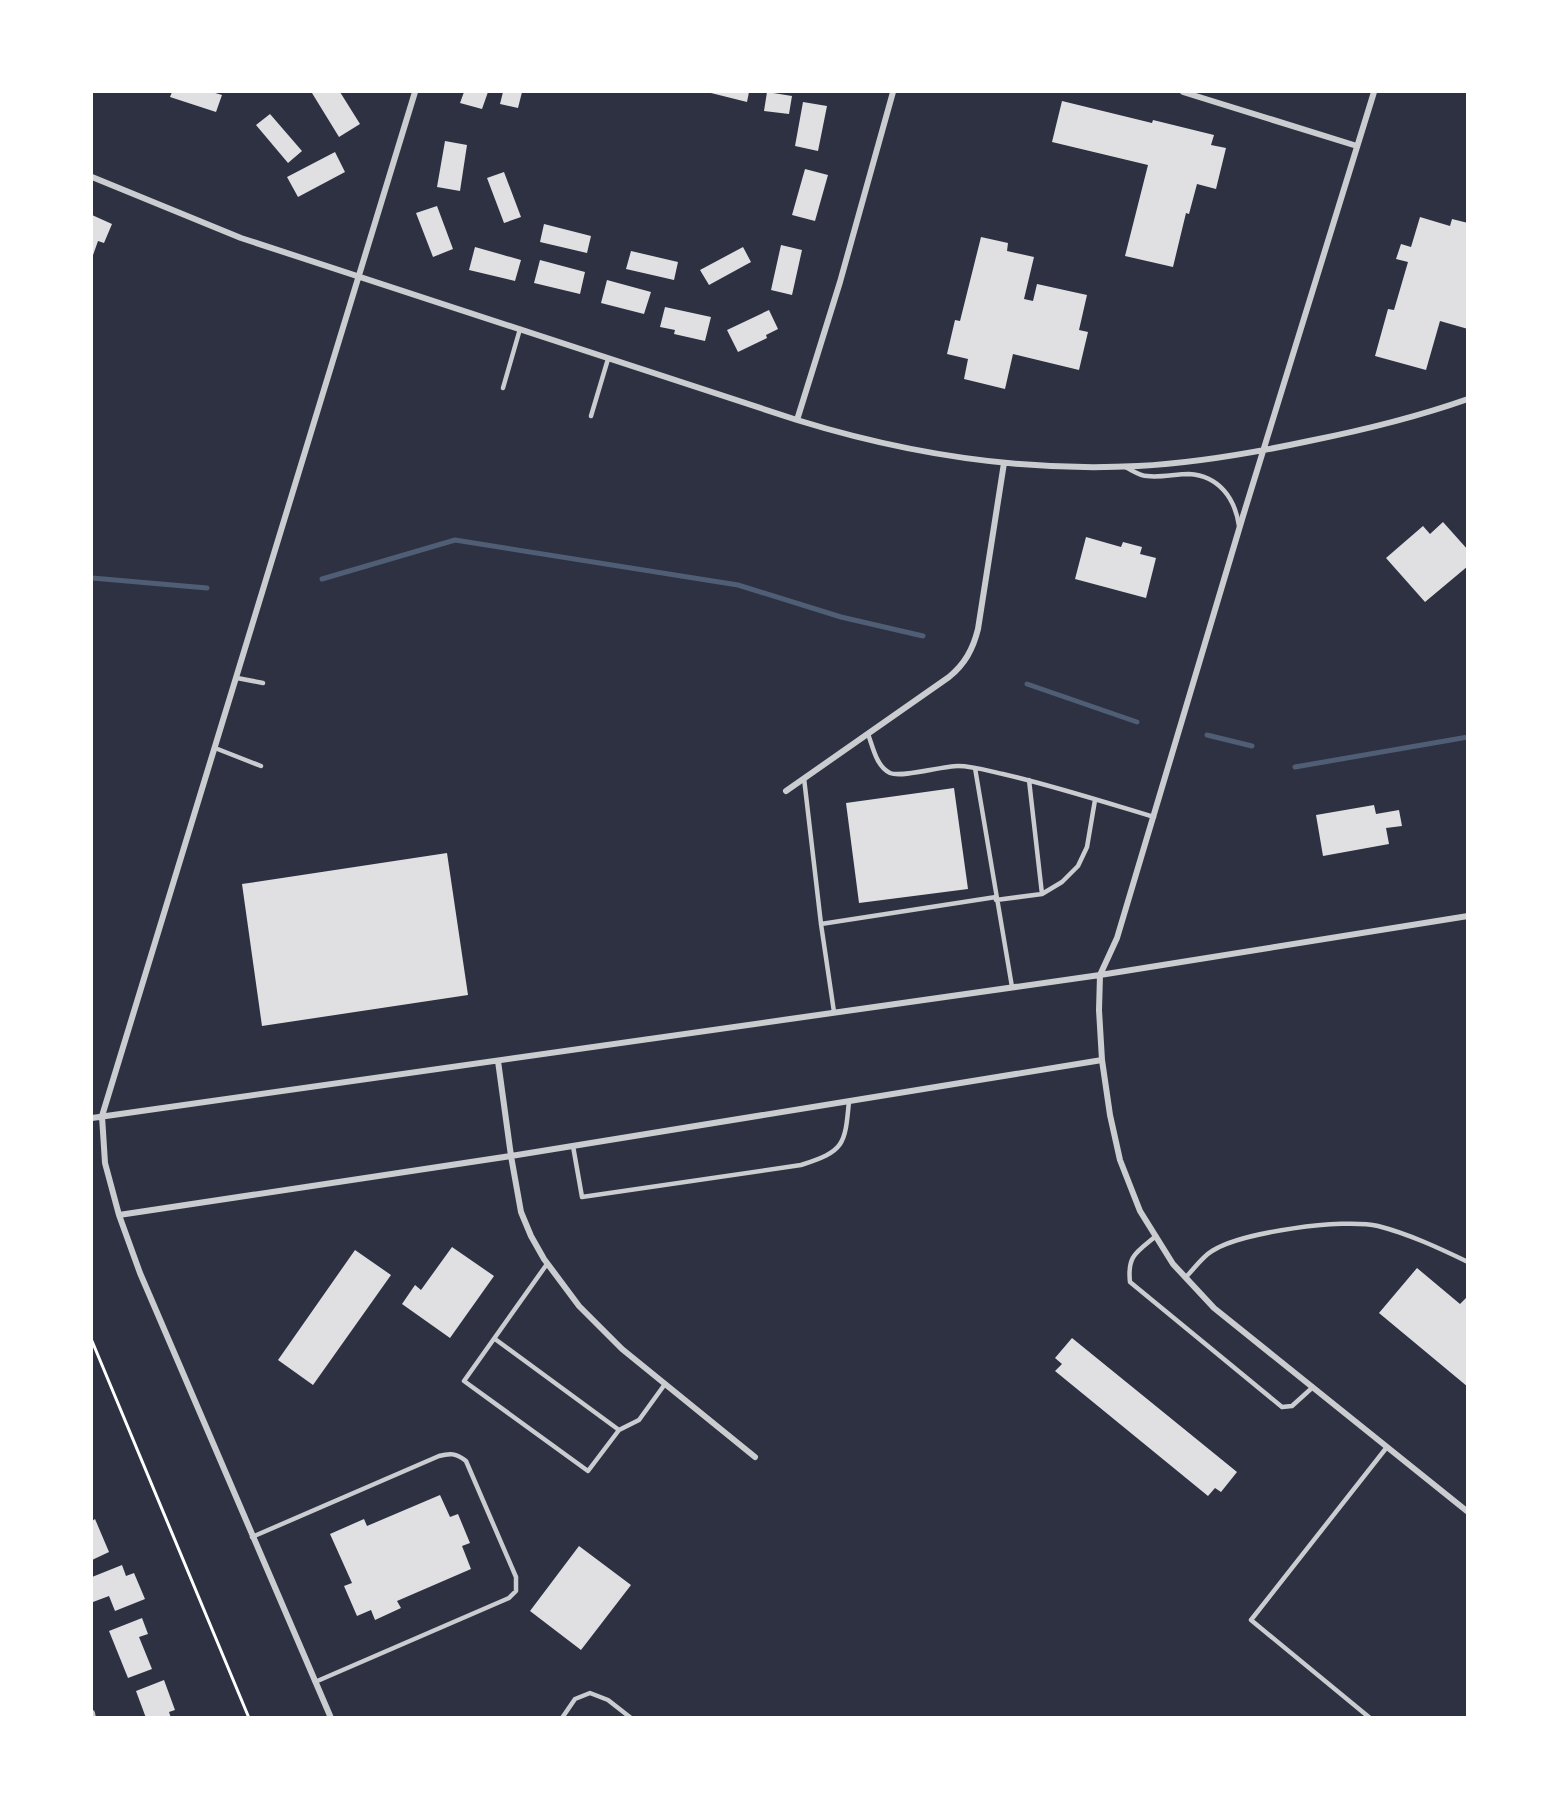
<svg xmlns="http://www.w3.org/2000/svg" width="1559" height="1809" viewBox="0 0 1559 1809" font-family="Raleway,sans-serif">
	<style>
		.lines { fill: none; stroke-linecap: round; stroke-linejoin: round }
		.stream { stroke: #4f5d75; stroke-width: 5 }
		.building { fill: #e0e0e3 }
		.path { stroke: #fff; stroke-width: 3 }
		.service { stroke: #caccd0; stroke-width: 4.5 }
		.minor { stroke: #caccd0; stroke-width: 6 }
	</style>
	<rect width="100%" height="100%" fill="#2d3142"/>
	<g class="lines">
		<path class="stream" d="M92,578l115,10
			M322,579l133,-39 283,45 103,32 82,19
			M1027,684l110,38
			M1207,735l45,11
			M1295,767l173,-30"/>
	</g>
	<path class="building" d="M172,92h40l10,3 -6,17 -46,-15z
		M315,92h25l20,32 -21,13 -27,-44z
		M464,92h24l-6,17 -22,-6z
		M503,92h19l-4,16 -18,-4z
		M707,92h42l-2,10z
		M767,92l25,4 -3,18 -25,-3z
		M1062,101l90,22 1,-3 61,15 -3,10 15,3 -10,41 -19,-5 -8,30 -3,-1 -13,54 -48,-11 23,-91 -96,-23z
		M803,102l24,4 -9,45 -23,-5z
		M270,114l32,37 -14,12 -32,-38z
		M445,141l22,4 -7,46 -23,-4z
		M335,152l10,20 -47,25 -11,-20z
		M805,169l23,6 -13,46 -23,-6z
		M504,172l17,45 -17,6 -17,-45z
		M437,206l16,43 -20,8 -17,-44z
		M92,215l20,9 -8,19 -6,-2 -6,17z
		M1420,217l30,9 2,-7 16,4v106l-28,-8 -14,49 -51,-14 13,-47 6,1 14,-48 -12,-3 5,-15 10,3z
		M544,224l47,12 -4,17 -47,-11z
		M981,237l27,6 -1,8 27,6 -10,42 9,2 4,-17 50,11 -8,35 9,2 -9,38 -66,-16 -8,35 -41,-10 4,-20 -21,-5 8,-34 5,1z
		M781,245l21,5 -10,45 -21,-5z
		M475,247l46,13 -6,21 -46,-11z
		M743,247l8,15 -42,23 -9,-15z
		M631,251l47,11 -4,18 -48,-11z
		M540,260l45,12 -5,22 -46,-11z
		M607,280l44,12 -7,22 -43,-11z
		M665,307l46,10 -6,24 -31,-7 1,-4 -15,-3z
		M769,310l9,19 -12,6 1,3 -29,14 -11,-22z
		M1443,522l25,28v16l-43,36 -39,-44 37,-32 7,8z
		M1086,537l35,10 2,-5 19,5 -2,7 16,4 -10,40 -71,-19z
		M954,788l14,101 -109,14 -13,-100z
		M1374,805l2,9 23,-4 3,16 -16,2 3,16 -66,12 -7,-41z
		M447,853l21,142 -206,31 -20,-142z
		M452,1247l42,29 -44,62 -48,-34 13,-19 6,5z
		M355,1250l36,25 -78,110 -35,-25z
		M1417,1268l43,36 8,-8v91l-89,-74z
		M1072,1338l165,134 -16,20 -6,-4 -7,8 -153,-125 7,-7 -7,-6z
		M440,1495l10,22 8,-3 12,29 -8,3 9,23 -74,32 4,7 -26,12 -4,-10 -14,6 -13,-30 8,-3 -22,-49 34,-15 3,7z
		M95,1519l14,33 -17,8v-39z
		M579,1546l52,39 -50,65 -51,-39z
		M122,1565l4,11 8,-3 11,26 -30,12 -6,-15 -16,6 -1,-25z
		M142,1618l6,16 -9,3 13,32 -24,9 -19,-47z
		M164,1680l11,30 -6,2 2,6h-25l-10,-27z"/>
	<g class="lines">
		<path class="path" d="M92,1341l157,377"/>
		<path class="service" d="M503,388l17,-59
			M591,416l17,-57
			M1125,467c7,3 15,9 22,9 13,2 28,-2 42,-2 30,2 46,24 50,52
			M237,678l26,5
			M868,734c5,13 8,32 22,39 12,5 52,-7 68,-7 15,0 31,5 45,8 51,12 101,28 151,43
			M215,748l46,18
			M975,768l37,219
			M804,778l17,146
			M1029,780l13,114
			M996,900l46,-6 20,-12 16,-16 9,-19 8,-47
			M834,1012l-13,-88 175,-27
			M573,1146l9,51 219,-32c43,-14 44,-19 48,-64
			M1156,1236c-19,16 -29,19 -26,46l152,125 10,-1 21,-19
			M547,1264l-83,117 124,90 31,-41 20,-10 26,-36
			M1186,1277c8,-8 16,-20 26,-26 30,-19 131,-33 166,-25 31,8 61,22 90,36
			M495,1339l124,91
			M252,1537l187,-81c11,-3 17,-3 27,5l50,116v14l-7,7 -194,84
			M562,1718l13,-19 15,-6 18,7 23,18
			M1370,1718l-119,-98 136,-173"/>
		<path class="minor" d="M1183,92l174,54
			M1374,92l-131,424 -126,422 -17,37 -1,35 3,50 8,55 10,45 20,51 33,53 41,44 254,204
			M92,177l149,61 556,182c110,34 225,52 341,46 58,-3 115,-13 171,-25 55,-11 105,-23 159,-42
			M797,420l43,-138 53,-190
			M786,791l163,-114c16,-13 24,-28 29,-48l26,-166
			M498,1061l13,95 10,56 10,24 13,23 35,47 43,43 133,108
			M92,1118l1008,-143 368,-59
			M119,1215l392,-59 591,-96
			M92,1713l1,5
			M331,1718l-191,-445 -21,-58 -14,-52 -3,-47 313,-1024"/>
	</g>
	<rect width="1559" height="1809" fill="none" stroke="#ffffff" stroke-width="186"/>
</svg>
